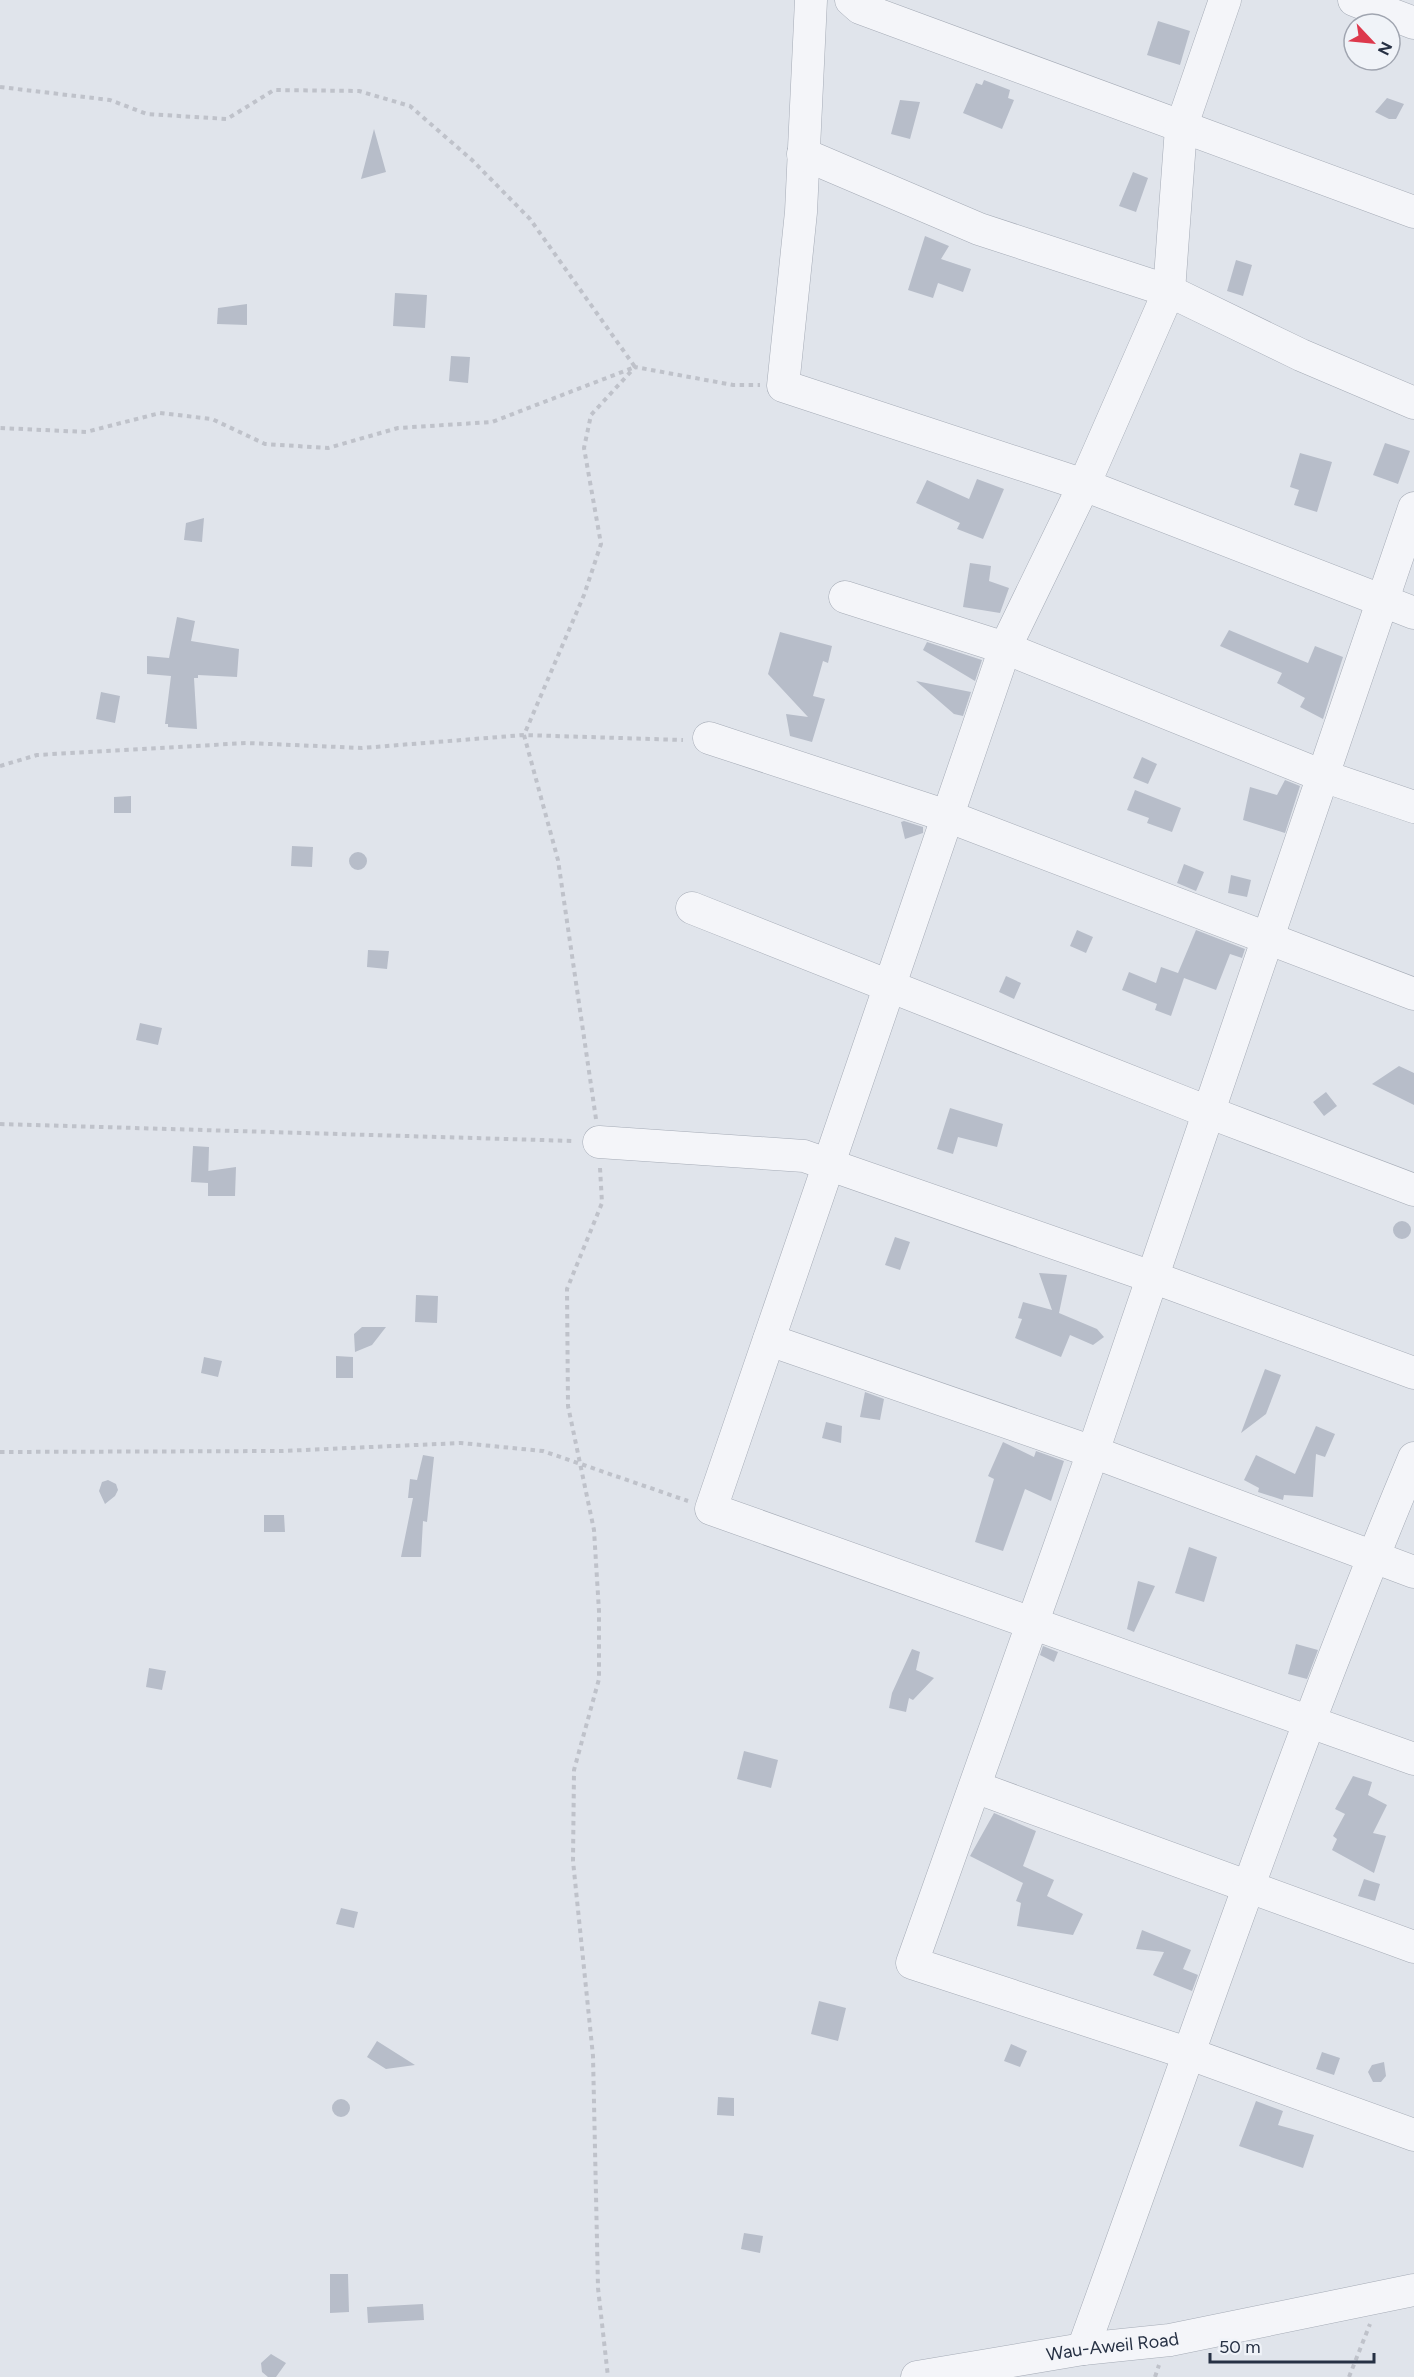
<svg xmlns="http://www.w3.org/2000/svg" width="1414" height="2377" viewBox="0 0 1414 2377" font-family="Figtree,sans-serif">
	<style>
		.building { fill: #b7bdc9 }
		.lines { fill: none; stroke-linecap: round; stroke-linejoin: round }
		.minor-casing { stroke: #a5abb6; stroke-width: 33 }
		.path { stroke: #bfc2ca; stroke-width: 4; stroke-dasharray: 4.5 4.5; stroke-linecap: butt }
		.minor { stroke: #f4f5f9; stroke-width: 32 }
		.labels { text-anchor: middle; stroke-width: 5; stroke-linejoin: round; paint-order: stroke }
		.street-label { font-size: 18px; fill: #273144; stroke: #f0f3f8 }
	</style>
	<rect width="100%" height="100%" fill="#e0e4eb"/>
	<path class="building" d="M1158,21l32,10 -10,34 -33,-10z
		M984,80l26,10 -2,8 6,2 -12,29 -39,-16 13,-30 6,2z
		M1387,98l17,6 -8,15h-7l-14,-7z
		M900,100l20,2 -10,37 -19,-5z
		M374,129l12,43 -25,7z
		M1133,172l15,6 -12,34 -17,-6z
		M925,236l24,10 -8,13 30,10 -8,23 -25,-9 -5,15 -25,-8z
		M1236,260l16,5 -9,31 -16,-5z
		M395,293l32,2 -2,33 -32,-2z
		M247,304v21l-30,-1 1,-16z
		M451,356l19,1 -2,26 -19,-2z
		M1385,443l25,8 -12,33 -25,-9z
		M1300,453l32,9 -15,50 -23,-7 5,-15 -9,-3z
		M977,479l27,10 -21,50 -26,-10 3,-6 -44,-20 11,-23 42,19z
		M204,518l-2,24 -18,-2 2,-17z
		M970,563l21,3 -2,15 20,7 -9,25 -37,-6z
		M177,617l18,4 -4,20 48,8 -2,28 -39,-2v3h-4l3,51 -29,-2v-3h-3l6,-48 -24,-2v-18l22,2z
		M1229,630l79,33 7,-17 28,11 -20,62 -23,-12 5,-9 -28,-15 5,-10 -62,-27z
		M780,632l52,14 -4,17 -5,-2 -10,35 12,3 -13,43 -22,-6 -4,-22 22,3 -40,-43z
		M927,642l55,18 -7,21 -52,-31z
		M916,681l55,11 -8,24 -9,-2z
		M101,692l19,4 -5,27 -19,-4z
		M1142,757l15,7 -9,20 -15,-6z
		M1285,780l15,6 -15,47 -42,-13 7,-33 27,8z
		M1135,790l46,18 -9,24 -25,-9 2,-5 -22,-8z
		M131,796v17h-17v-16z
		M904,821l19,6v6l-18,6 -4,-17z
		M292,846l21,1 -1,20 -21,-1z
		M349 861a9 9 0 1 1 18 0a9 9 0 1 1-18 0Z
		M1184,864l20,8 -8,19 -19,-8z
		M1231,875l20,5 -4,17 -19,-4z
		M1077,930l16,7 -7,16 -16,-7z
		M1196,930l49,19 -3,9 -12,-4 -14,36 -32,-12 -13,38 -16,-6 2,-6 -35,-14 7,-18 27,11 5,-16 17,6z
		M368,950l21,1 -2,18 -20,-2z
		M1006,976l15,7 -7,16 -15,-7z
		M140,1023l22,5 -4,17 -22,-5z
		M1399,1066l15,7v32l-42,-21z
		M1326,1092l11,14 -13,10 -11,-14z
		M950,1108l53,16 -6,23 -39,-10 -5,17 -16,-5z
		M193,1146l16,1 -1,36 -17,-1z
		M236,1167l-1,29h-27v-25z
		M1393 1230a9 9 0 1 1 18 0a9 9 0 1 1-18 0Z
		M895,1237l15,5 -10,28 -15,-5z
		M1039,1273l28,2 -8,38 38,16 7,8 -11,8 -23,-10 -9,22 -46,-19 7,-19 -4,-1 5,-16 29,8z
		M416,1295l22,1 -1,27 -22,-1z
		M362,1327h24l-14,18 -17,7 -1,-18z
		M336,1356l17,1v21h-17z
		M204,1357l18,4 -4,16 -17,-4z
		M1265,1369l16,6 -15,39 -25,19z
		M865,1392l19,7 -4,21 -20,-3z
		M826,1422l16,4 -1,17 -19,-5z
		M1316,1426l19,8 -10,23 -9,-3 -3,43 -29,-2 -1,5 -25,-8 1,-4 -15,-8 12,-25 39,19z
		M1003,1442l31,15 2,-6 28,10 -13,40 -26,-12 -22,62 -28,-9 19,-63 -6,-3z
		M423,1455l11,2 -7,65 -4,-1 -2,36h-20l12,-59h-5l2,-19 7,1z
		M108,1480l8,4 2,6 -3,6 -10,8 -6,-13 3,-9z
		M264,1515h20l1,17h-21z
		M1189,1547l28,10 -13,45 -29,-9z
		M1138,1581l17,5 -21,46 -7,-3z
		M1296,1644l22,6 -11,29 -19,-5z
		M1043,1646l15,6 -4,10 -14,-7z
		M912,1649l8,3 -4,18 18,8 -21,22 -4,-2 -3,14 -17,-4 3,-15z
		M149,1668l17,3 -4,19 -16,-3z
		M744,1751l34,9 -7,28 -34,-9z
		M1353,1776l19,6 -4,13 19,10 -14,28 13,3 -12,37 -42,-23 5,-11 -4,-3 12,-22 -10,-5z
		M994,1813l42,18 -13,35 31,14 -7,16 36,18 -10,21 -56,-9 4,-23 -5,-2 7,-18 -53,-27z
		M1364,1879l16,5 -5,17 -17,-5z
		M341,1908l17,4 -4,16 -18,-4z
		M1142,1930l49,20 -8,19 15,6 -6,16 -39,-16 11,-23 -28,-3z
		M819,2001l27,7 -8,33 -27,-7z
		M377,2041l38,24 -29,4 -19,-12z
		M1011,2044l16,7 -7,16 -16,-6z
		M1322,2052l18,6 -6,17 -18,-6z
		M1384,2062l2,14 -5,6h-8l-5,-10 4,-7z
		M718,2097l16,1v18l-17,-1z
		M332 2108a9 9 0 1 1 18 0a9 9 0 1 1-18 0Z
		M1256,2101l27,10 -5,14 36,10 -11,33 -64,-22z
		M744,2233l19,3 -3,17 -19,-4z
		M330,2274h18l1,38 -19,1z
		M423,2304l1,16 -56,3 -1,-16z
		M271,2354l15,9 -10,14h-8l-6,-5 -1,-9z"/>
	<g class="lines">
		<g class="minor-casing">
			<g id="minor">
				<path d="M811,0l-10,212 -18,174 301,99 330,128"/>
				<path d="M851,0l9,8 554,204"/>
				<path d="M1225,0l-44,128 -12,163 -85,194 -79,163 -294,861 703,250"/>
				<path d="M1354,0l60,23"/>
				<path d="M803,154l176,75 190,62 132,64 113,48"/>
				<path d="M1414,508l-321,944 -181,511 278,91 224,81"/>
				<path d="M845,597l160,51 318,128 91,31"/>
				<path d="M709,738l238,78 467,178"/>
				<path d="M692,908l516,204 206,78"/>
				<path d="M599,1142l205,14 348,121 262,96"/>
				<path d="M769,1340l324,112 321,120"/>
				<path d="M975,1787l439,160"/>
				<path d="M1083,2349c108,-297 209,-600 331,-891"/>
				<path id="s1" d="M917,2377l166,-28 87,-9 244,-50"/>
			</g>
		</g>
		<path class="path" d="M0,87l110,13 37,14 80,5 47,-29 85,1 51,15 62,54 58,59 105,148 -143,55 -94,6 -70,20 -63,-4 -53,-25 -52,-6 -74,19 -86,-4
			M0,766l37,-11 210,-12 115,5 162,-13 159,5
			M596,1119l-38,-259 -34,-125 60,-140 17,-51 -17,-96 7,-33 44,-48 98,18h27
			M0,1124l574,17
			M600,1168l2,35 -35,86 1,117 26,124 5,81v68l-25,91 -1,91 20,195 5,232 10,89
			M0,1452l282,-1 179,-8 82,8 145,50
			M1155,2377l4,-12
			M1349,2377l21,-53"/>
		<use href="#minor" class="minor"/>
	</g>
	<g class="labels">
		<g class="street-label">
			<text dy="6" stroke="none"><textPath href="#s1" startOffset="198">Wau-Aweil Road</textPath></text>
		</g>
	</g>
	<g transform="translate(1372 42) rotate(116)"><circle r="28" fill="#f0f3f8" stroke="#a0a5b0" stroke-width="1.5"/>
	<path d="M0-4.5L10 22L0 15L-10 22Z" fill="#dd384c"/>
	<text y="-9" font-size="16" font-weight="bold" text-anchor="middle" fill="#273144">N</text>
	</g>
	<path d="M1210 2353v9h164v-9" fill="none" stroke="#273144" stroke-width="3"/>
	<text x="1219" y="2353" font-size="18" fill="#273144" stroke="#f0f3f8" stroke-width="4.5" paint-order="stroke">50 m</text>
</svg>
